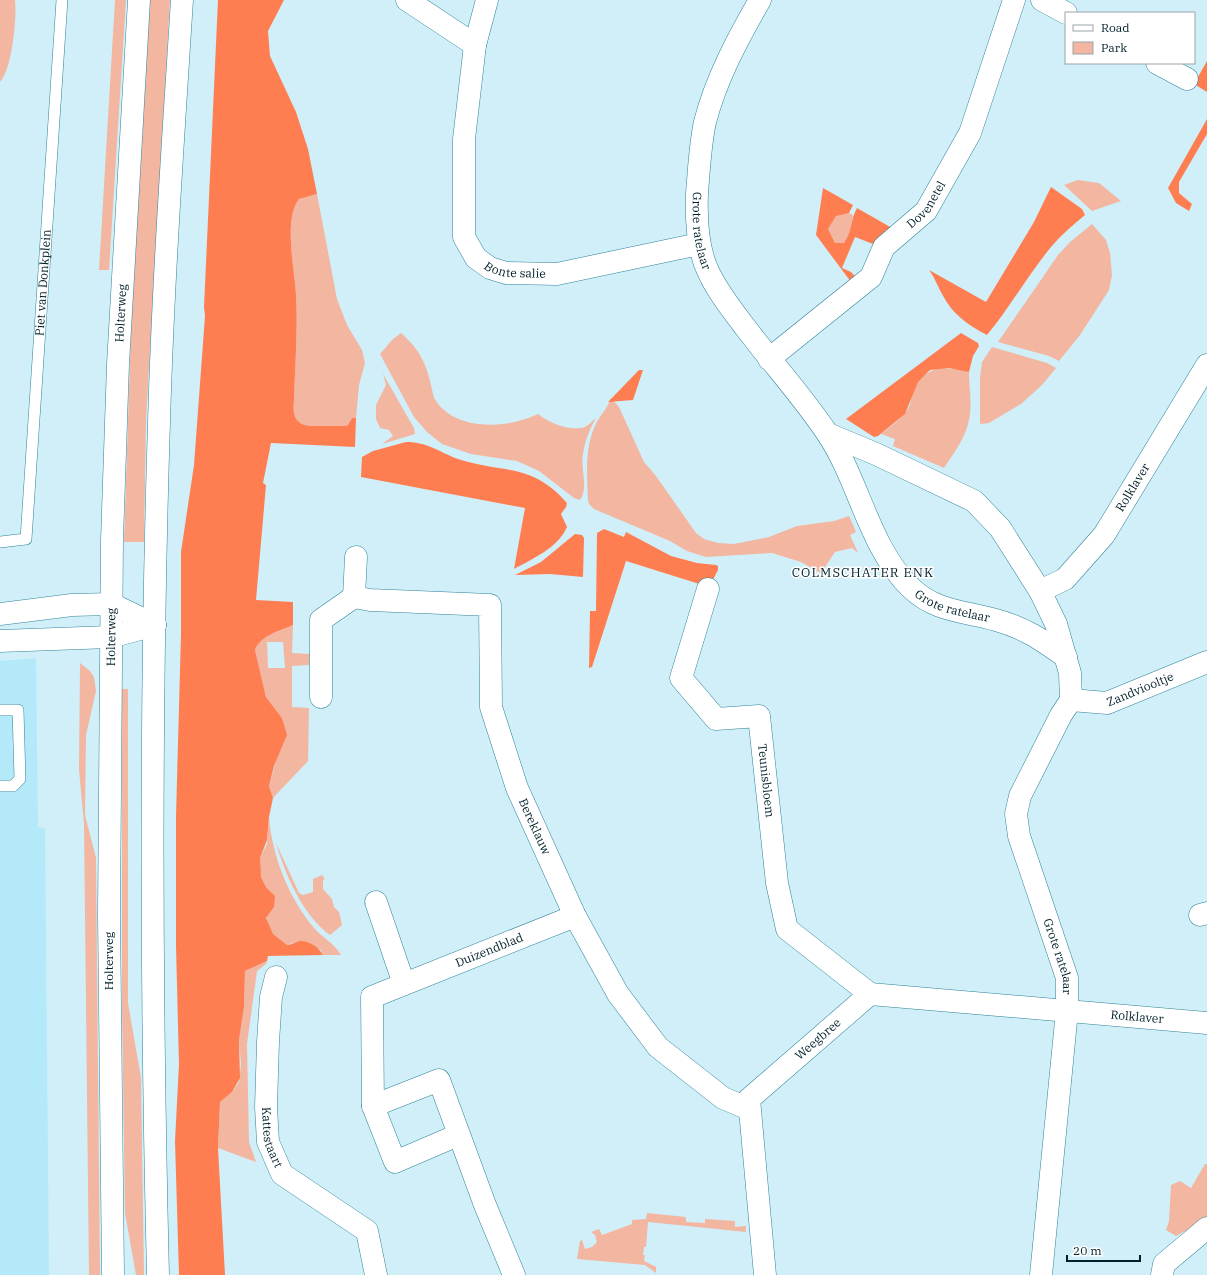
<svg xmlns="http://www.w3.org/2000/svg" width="1207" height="1275" viewBox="0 0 1207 1275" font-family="'IBM Plex Serif',serif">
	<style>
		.built { fill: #b4e9f9 }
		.green { fill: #f2b6a1; fill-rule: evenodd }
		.forest { fill: #fe7e52 }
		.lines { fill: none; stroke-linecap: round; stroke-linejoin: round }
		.service-casing { stroke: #2d839a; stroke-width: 12 }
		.minor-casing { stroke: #2d839a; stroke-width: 23 }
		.primary-casing { stroke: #2d839a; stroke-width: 23 }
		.service { stroke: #fff; stroke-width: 11 }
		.minor { stroke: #fff; stroke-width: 22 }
		.primary { stroke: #fff; stroke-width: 22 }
		.labels { text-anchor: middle; stroke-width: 3; stroke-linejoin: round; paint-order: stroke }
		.street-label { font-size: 12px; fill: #001f29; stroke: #fff }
		.neighbourhood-label { font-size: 13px; letter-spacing: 1px; fill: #001f29; stroke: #fff }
	</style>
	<rect width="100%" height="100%" fill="#d1eff9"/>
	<path class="built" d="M36,658l2,169 7,1 4,447h-49v-614z"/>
	<path class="green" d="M0,0h15c2,18 -3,69 -15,82z
		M115,0h11l-17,270h-10z
		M150,0h20l-24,420 -2,122h-20l7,-212z
		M1078,180l21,3 22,18 -29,10 -28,-26z
		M317,194l20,105 10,26 15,25 3,13 -6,22 -3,33h-4l-4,7 -3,1c-14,0 -51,6 -53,-14 0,-4 1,-9 2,-12 1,-35 4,-70 2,-105 -1,-24 -13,-76 3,-96z
		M849,213l4,2 -3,19 -6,9h-9l-7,-14 8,-14z
		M1092,224l14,16 4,13 2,22 -3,15 -29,45 -21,26 -10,-5 -51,-14 60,-87 12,-13z
		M401,333c23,20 27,37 33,65 20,34 73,31 104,16 11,9 33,18 47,13 4,-2 7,-6 11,-9 -7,12 -11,23 -13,36 -3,14 6,34 -3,46l-6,-2 -35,-27 -22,-10 -46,-7 -29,-10 -15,-12 -13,-15 -34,-63 12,-14z
		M992,347l55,16 9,5 -14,17 -21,19 -32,19 -9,1v-47l2,-15z
		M940,368l20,1 9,3c0,17 4,35 -1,52 -4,16 -15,30 -24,44l-51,-22 2,-7 -14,-5c10,-8 24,-17 29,-29 1,-3 1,-7 2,-10 3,-14 15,-24 28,-27z
		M383,374l31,54 1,6 -33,10 11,-8 -4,-6 -9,-2 -4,-9v-14l10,-20z
		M611,398l8,9 25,55 12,14 40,57 8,6 14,4 16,1 35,-7 28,-11 37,-5 15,-5 7,16 -6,3 8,18 -6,-5 -17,4 -14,21 -20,-11 -29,-9 -66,4 -19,-6 -17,-10 -76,-32 -5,-5 -1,-4c-1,-27 -4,-55 10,-80 5,-8 10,-13 13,-22z
		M293,625l-1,28 18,1 -1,11 -17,1v41l17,1 -1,53 -35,37 -4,-12 8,-28 9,-21 -4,-19 -16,-21 -11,-47c6,-15 25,-19 38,-25zM267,642h16l2,26h-17z
		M80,663l10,8 4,6 2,14 -10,44 -1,80 11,43 4,417h-11l-5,-451 -5,-55z
		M122,689h6v314l13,75 3,197h-8l-11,-62 -3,-211z
		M269,817c3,39 20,82 46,112 8,9 19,14 26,26h-18l-2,-5 -23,-9 -11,4c-11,-6 -22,-16 -20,-29l7,-9 -2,-14 -6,-6 -5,-10 -2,-13 1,-6 7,-14z
		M276,843l23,50 4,2 10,-3v-13l9,-4 3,4 -2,1v9l9,10 2,8 5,5 3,13 -12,10c-27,-19 -45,-61 -54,-92z
		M267,961l-1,3 -9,7 -10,73 2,98 7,20 -38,-14 2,-46 12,-10 7,-10 2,-18 -2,-24 5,-33 1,-36z
		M1205,1164h2v53l-19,17 -3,-3 -9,5 -10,-6 3,-9 2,-36 9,-4 11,7z
		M647,1213l39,4v5l19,1v-4l30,2v6l11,-1v6l-98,-10 -2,25h-2l-1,8h2l-1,6 12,6v6l-11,-8 -68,-6 3,-18 2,-1 3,9 7,-2 5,-5 -2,-7 -4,-3 8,-3 3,6 30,-11v-4l14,-1z"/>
	<path class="forest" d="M218,0h66l-16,31 2,25 26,56 12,37 9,45 -18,5c-16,20 -4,72 -3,96 2,35 -1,70 -2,105 -2,13 0,25 16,26h35l3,-1 4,-7h4l-1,29 -84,-4 -8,40 3,2 -10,115 37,2v23c-13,6 -32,10 -38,25l11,47 16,21 5,17 -13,31 -5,20 4,12 -4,19 -2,23 -7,18 1,19 5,10 9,9 -1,11 -8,11 7,16 14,11c4,0 8,-3 12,-4 9,-1 20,6 24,14l-55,1 -1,5 -22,10 -1,36 -5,33 1,38 -8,14 -12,10 -2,46 7,127h-46l-4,-134 4,-77 -3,-118v-130l5,-182v-82l13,-87 11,-149 -1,-9z
		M1207,61v31l-13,-8z
		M1207,119v15l-28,48v11l13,11 -3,7 -13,-8 -8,-15z
		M1051,187l31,22 3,6c-12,10 -24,20 -34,32 -23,28 -41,60 -64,88 -19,-10 -35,-21 -45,-41 -5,-9 -7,-16 -13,-24l57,32 48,-80z
		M823,188l30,17 -4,8 -13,3 -8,13 7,14h9c9,-13 6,-23 13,-35l35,20 -19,16 -18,-7 -13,31 9,4 5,5 -5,5 -35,-47z
		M961,333l17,10 1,3 -6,10 -4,16 -20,-4 -19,2 -12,12 -13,32 -27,22 -4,1 -28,-18z
		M639,370h4l-10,30 -25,2z
		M406,442c22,0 33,10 52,17 46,15 73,3 109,44l-1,4 -5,7 6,13c-9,21 -35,32 -53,42l11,-61 -164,-31 1,-20 11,-6z
		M604,529l20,8 2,-5 45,24 26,7 19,2 2,1v4l-9,17 -83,-26 -34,106 -3,1 1,-57h6l1,-78z
		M575,534l7,1 2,3 -1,39 -33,-3 -35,1 26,-13z"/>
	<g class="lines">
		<g class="service-casing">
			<g id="service">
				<path id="s1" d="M0,542l26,-3 36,-539"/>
				<path d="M0,710h18l2,69 -7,7h-13"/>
			</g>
		</g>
		<g class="minor-casing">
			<g id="minor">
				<path d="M407,0l68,45"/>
				<path id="s2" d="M487,0l-12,45 -11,94v98l12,21 14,10 16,5 51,1 142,-30"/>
				<path id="s3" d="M760,0c-22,38 -44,79 -55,122 -5,23 -6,48 -8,71 -1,26 0,55 11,78 9,20 24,39 37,56 27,36 58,70 82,106 32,47 42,115 84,155 25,24 54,23 85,32 29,8 46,20 70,37"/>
				<path d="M1042,0l24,13"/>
				<path d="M1157,63l30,16"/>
				<path id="s4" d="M769,359l102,-82 13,-30 42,-36 44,-78 44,-133"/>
				<path id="s5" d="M828,434l48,20 98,47 26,27 40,63 16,33 14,49 1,27 -10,15 -41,81 -4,18 3,22 48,142v33l-26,264"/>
				<path id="s6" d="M708,589l-27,89 35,41 43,-3 18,167 10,46 83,65"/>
				<path id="s7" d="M1040,591l25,-12 39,-44 103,-170"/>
				<path d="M354,597l2,-40"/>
				<path d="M0,614l72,-9 39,-1 44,21"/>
				<path d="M0,641l110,-4 45,-12"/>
				<path id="s8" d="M321,697v-77l33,-23 16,3 120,5 1,102 26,81 58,128 43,78 40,53 65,51 26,11"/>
				<path id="s9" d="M1071,700l36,3 100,-41"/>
				<path d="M376,902l28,82"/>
				<path d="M1200,915l7,-2"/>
				<path id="s10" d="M276,977l-5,20 -3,45 -2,65 2,35 14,32 85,57 9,44"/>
				<path d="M373,1106l66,-26 46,125 29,70"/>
				<path id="s11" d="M458,1135l-63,27 -22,-56 -1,-109 203,-81"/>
				<path id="s12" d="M765,1275l-16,-176 121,-105 337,29"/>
				<path d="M1162,1275l2,-11 43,-36"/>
			</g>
		</g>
		<g class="primary-casing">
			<g id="primary">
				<path id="s13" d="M113,1275l-4,-360 3,-375 6,-176 21,-364"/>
				<path d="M158,1275c-7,-284 -8,-569 1,-853 4,-140 14,-281 23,-422"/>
			</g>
		</g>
		<use href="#service" class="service"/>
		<use href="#minor" class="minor"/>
		<use href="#primary" class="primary"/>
	</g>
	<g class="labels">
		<g class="street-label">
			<text dy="4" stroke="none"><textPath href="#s4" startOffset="224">Dovenetel</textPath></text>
			<text dy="4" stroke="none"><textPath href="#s3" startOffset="244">Grote ratelaar</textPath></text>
			<text dy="4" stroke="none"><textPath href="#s2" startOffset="306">Bonte salie</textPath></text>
			<text dy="4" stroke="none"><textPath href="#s1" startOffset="283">Piet van Donkplein</textPath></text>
			<text dy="4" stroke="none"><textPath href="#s13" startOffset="962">Holterweg</textPath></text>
			<text dy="4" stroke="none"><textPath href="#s7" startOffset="142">Rolklaver</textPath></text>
			<text dy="4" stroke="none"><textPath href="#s3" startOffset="710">Grote ratelaar</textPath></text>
			<text dy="4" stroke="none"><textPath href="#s13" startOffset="638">Holterweg</textPath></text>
			<text dy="4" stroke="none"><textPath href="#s9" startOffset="72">Zandviooltje</textPath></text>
			<text dy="4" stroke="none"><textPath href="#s6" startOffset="255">Teunisbloem</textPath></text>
			<text dy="4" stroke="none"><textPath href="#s8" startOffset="483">Bereklauw</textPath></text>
			<text dy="4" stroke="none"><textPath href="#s11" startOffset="364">Duizendblad</textPath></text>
			<text dy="4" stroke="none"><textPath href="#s5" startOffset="664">Grote ratelaar</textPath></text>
			<text transform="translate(109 961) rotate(-90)" y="4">Holterweg</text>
			<text dy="4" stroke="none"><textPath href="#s12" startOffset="605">Rolklaver</textPath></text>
			<text dy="4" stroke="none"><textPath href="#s12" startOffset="268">Weegbree</textPath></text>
			<text dy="4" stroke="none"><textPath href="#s10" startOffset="162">Kattestaart</textPath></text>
		</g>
		<g class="neighbourhood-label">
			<text x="863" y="577">COLMSCHATER ENK</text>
		</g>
	</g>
	<rect x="1065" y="12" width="130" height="52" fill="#ffffff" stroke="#99a5a9"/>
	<rect x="1073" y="25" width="20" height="6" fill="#ffffff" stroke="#99a5a9"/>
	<text x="1101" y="32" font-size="12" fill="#001f29">Road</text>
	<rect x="1073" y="42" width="20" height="12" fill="#f2b6a1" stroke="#99a5a9"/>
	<text x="1101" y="52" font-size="12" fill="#001f29">Park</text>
	<path d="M1067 1255v6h73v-6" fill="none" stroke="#001f29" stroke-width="2"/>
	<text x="1073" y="1255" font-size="12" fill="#001f29" stroke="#ffffff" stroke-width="3" paint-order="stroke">20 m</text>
</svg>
